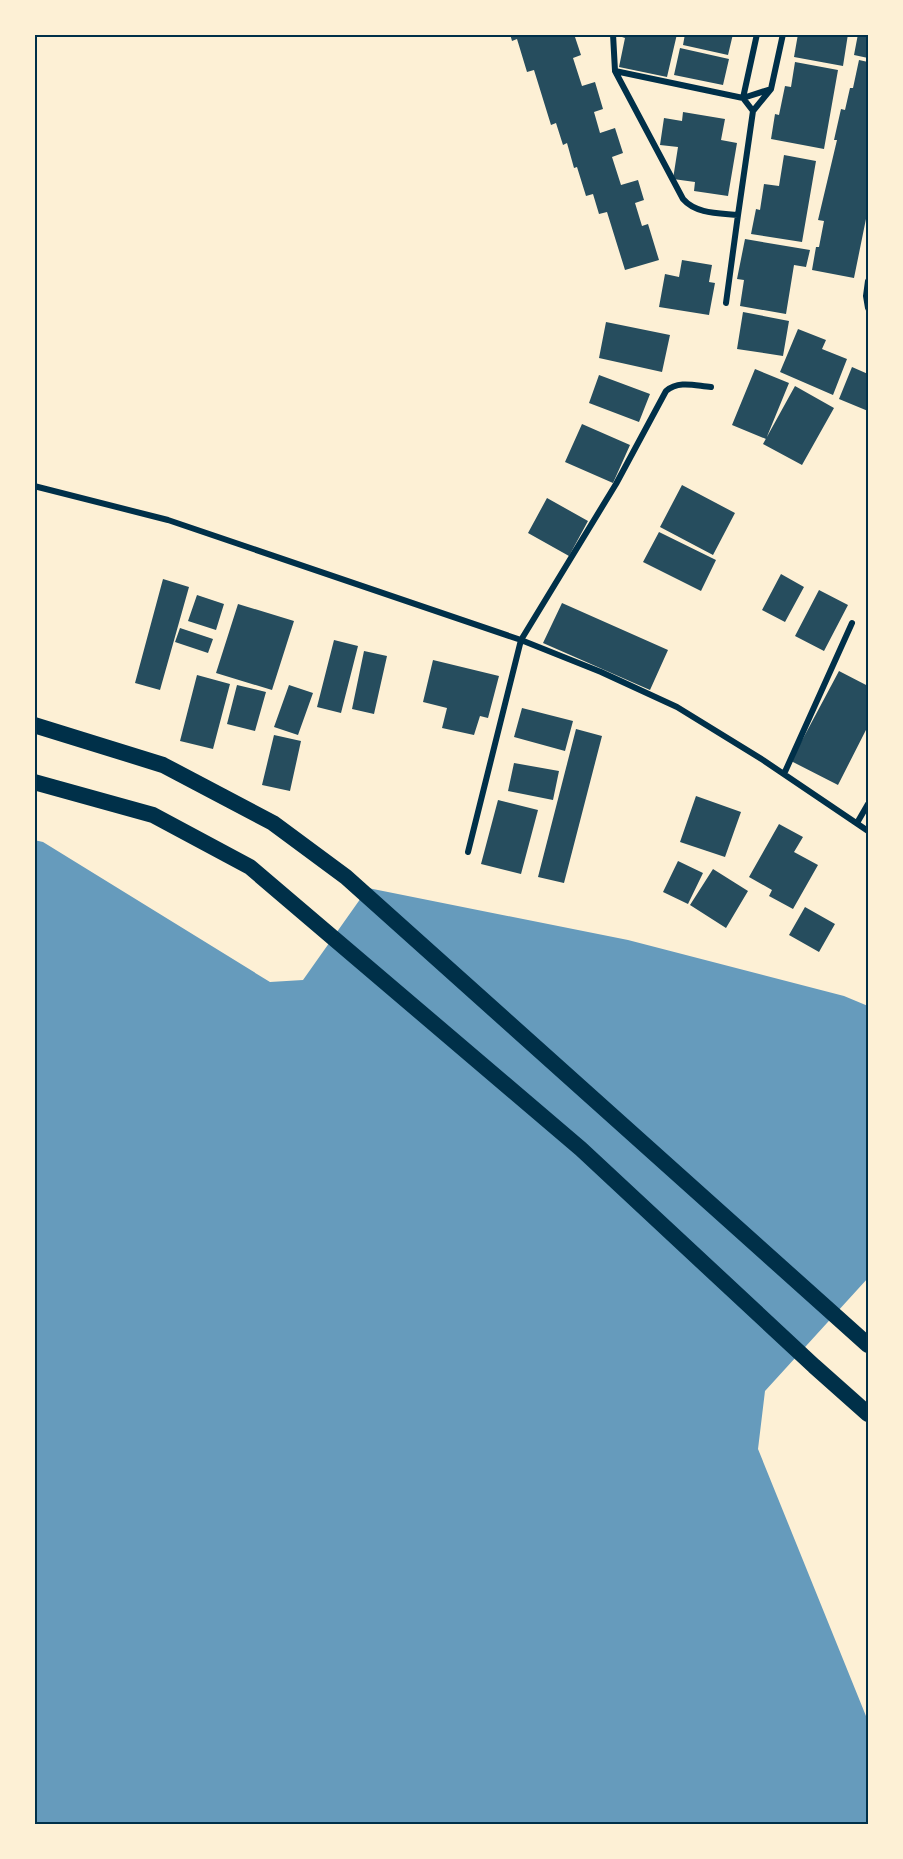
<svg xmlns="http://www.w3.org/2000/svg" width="903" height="1859" viewBox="0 0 903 1859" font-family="'Alegreya Sans',sans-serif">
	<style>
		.water { fill: #669bbc }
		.building { fill: #264d5e }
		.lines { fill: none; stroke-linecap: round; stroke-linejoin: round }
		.minor { stroke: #003049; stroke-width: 6 }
		.trunk { stroke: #003049; stroke-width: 16 }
		.neatline { fill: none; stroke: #003049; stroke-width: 2 }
	</style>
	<rect width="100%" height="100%" fill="#fdf0d5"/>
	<path class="water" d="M34,840l9,2 227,140 33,-2 65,-92 260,52 216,56 24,10v272l-103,113 -7,58 110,272v103h-833z"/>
	<path class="building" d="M510,34h64l7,21 -8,3 9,28 13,-4 8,27 -9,3 6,21 15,-5 8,25 -11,4 9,28 17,-5 6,20 -9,3 7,23 6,-2 11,36 -34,10 -18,-58 -8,2 -6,-20 -7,2 -9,-29 -3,1 -7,-25 -4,2 -7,-22 -5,2 -17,-55 -7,2 -10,-33 -5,2z
		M623,34h54l-10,43 -48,-10 6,-29 -3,-1z
		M685,34h48l-5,21 -45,-10z
		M798,34h50l-5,32 -49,-9z
		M858,34h10v24l-14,-3z
		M680,48l49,11 -6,26 -49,-10z
		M859,60l9,2v147l-14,69 -42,-8 4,-23h3l5,-26 -6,-1 19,-80h-3l7,-31 4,1 5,-22h3z
		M795,62l43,8 -14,79 -53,-10 4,-25 4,1 6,-29 6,1z
		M683,112l42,7 -4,21 16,3 -9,53 -34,-5 1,-9 -22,-3 5,-32 -18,-2 4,-27 18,3z
		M784,155l32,6 -14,81 -51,-8 5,-25 4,1 4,-26 15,2z
		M745,239l65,11 -4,17 -12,-2 -8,49 -46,-8 4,-26 -7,-1z
		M682,260l30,5 -3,17 6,1 -6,32 -50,-8 6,-33 14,3z
		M743,312l46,9 -6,35 -46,-7z
		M606,322l64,13 -8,37 -63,-14z
		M798,329l28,11 -4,9 25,10 -14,36 -53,-23z
		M852,367l16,7v37l-29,-12z
		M755,369l34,14 -23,56 -34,-14z
		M599,375l51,19 -11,28 -50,-19z
		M795,386l39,22 -32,57 -39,-21z
		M582,424l48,21 -17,38 -48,-21z
		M682,485l53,28 -22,42 -53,-28z
		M547,498l41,23 -19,35 -41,-23z
		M659,532l57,28 -15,31 -58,-29z
		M781,574l23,13 -19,35 -23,-12z
		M163,579l26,8 -29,103 -25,-7z
		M819,590l29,15 -24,46 -29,-15z
		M197,595l27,9 -8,26 -28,-9z
		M562,603l106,47 -18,40 -107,-47z
		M238,604l56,17 -22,69 -56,-17z
		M180,628l33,11 -5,14 -33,-11z
		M334,640l24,6 -17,67 -24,-6z
		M364,651l23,5 -13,58 -22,-5z
		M433,660l66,16 -11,42 -8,-2 -6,19 -32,-7 5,-20 -24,-6z
		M839,671l29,15v40l-30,59 -47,-24z
		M197,675l33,9 -17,65 -33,-8z
		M237,685l29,7 -11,39 -28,-7z
		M289,685l24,8 -15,42 -24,-8z
		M522,708l51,13 -8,30 -51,-14z
		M576,729l26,7 -38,147 -26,-6z
		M274,735l27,6 -11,50 -28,-6z
		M514,763l45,8 -6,29 -45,-9z
		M696,796l45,16 -16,45 -45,-15z
		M498,800l40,10 -17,64 -40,-10z
		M779,824l24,13 -9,15 24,13 -25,44 -24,-13 3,-6 -23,-13z
		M678,861l25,12 -15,31 -25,-12z
		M713,869l35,22 -22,37 -36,-23z
		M805,907l30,17 -16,28 -30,-17z"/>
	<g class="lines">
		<path class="minor" d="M613,34l2,37 68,128c13,15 36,14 55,16l15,-104 18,-22 12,-55
			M615,71l128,27 28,-9
			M753,111l-10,-13 14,-64
			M868,281l-2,15 2,12
			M726,303l12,-88
			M34,486l134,34 353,120 80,32 76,35 86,53 105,71
			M784,774l68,-151
			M857,823l11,-19
			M468,852l53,-212 95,-156 50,-93c13,-11 30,-5 45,-4"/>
		<path class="trunk" d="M34,725l129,40 110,58 73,54 522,468
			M34,782l119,33 97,52 331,282 233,217 54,48"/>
	</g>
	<rect width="903" height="1859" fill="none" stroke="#fdf0d5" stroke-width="72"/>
	<rect x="36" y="36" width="831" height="1787" class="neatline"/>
</svg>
